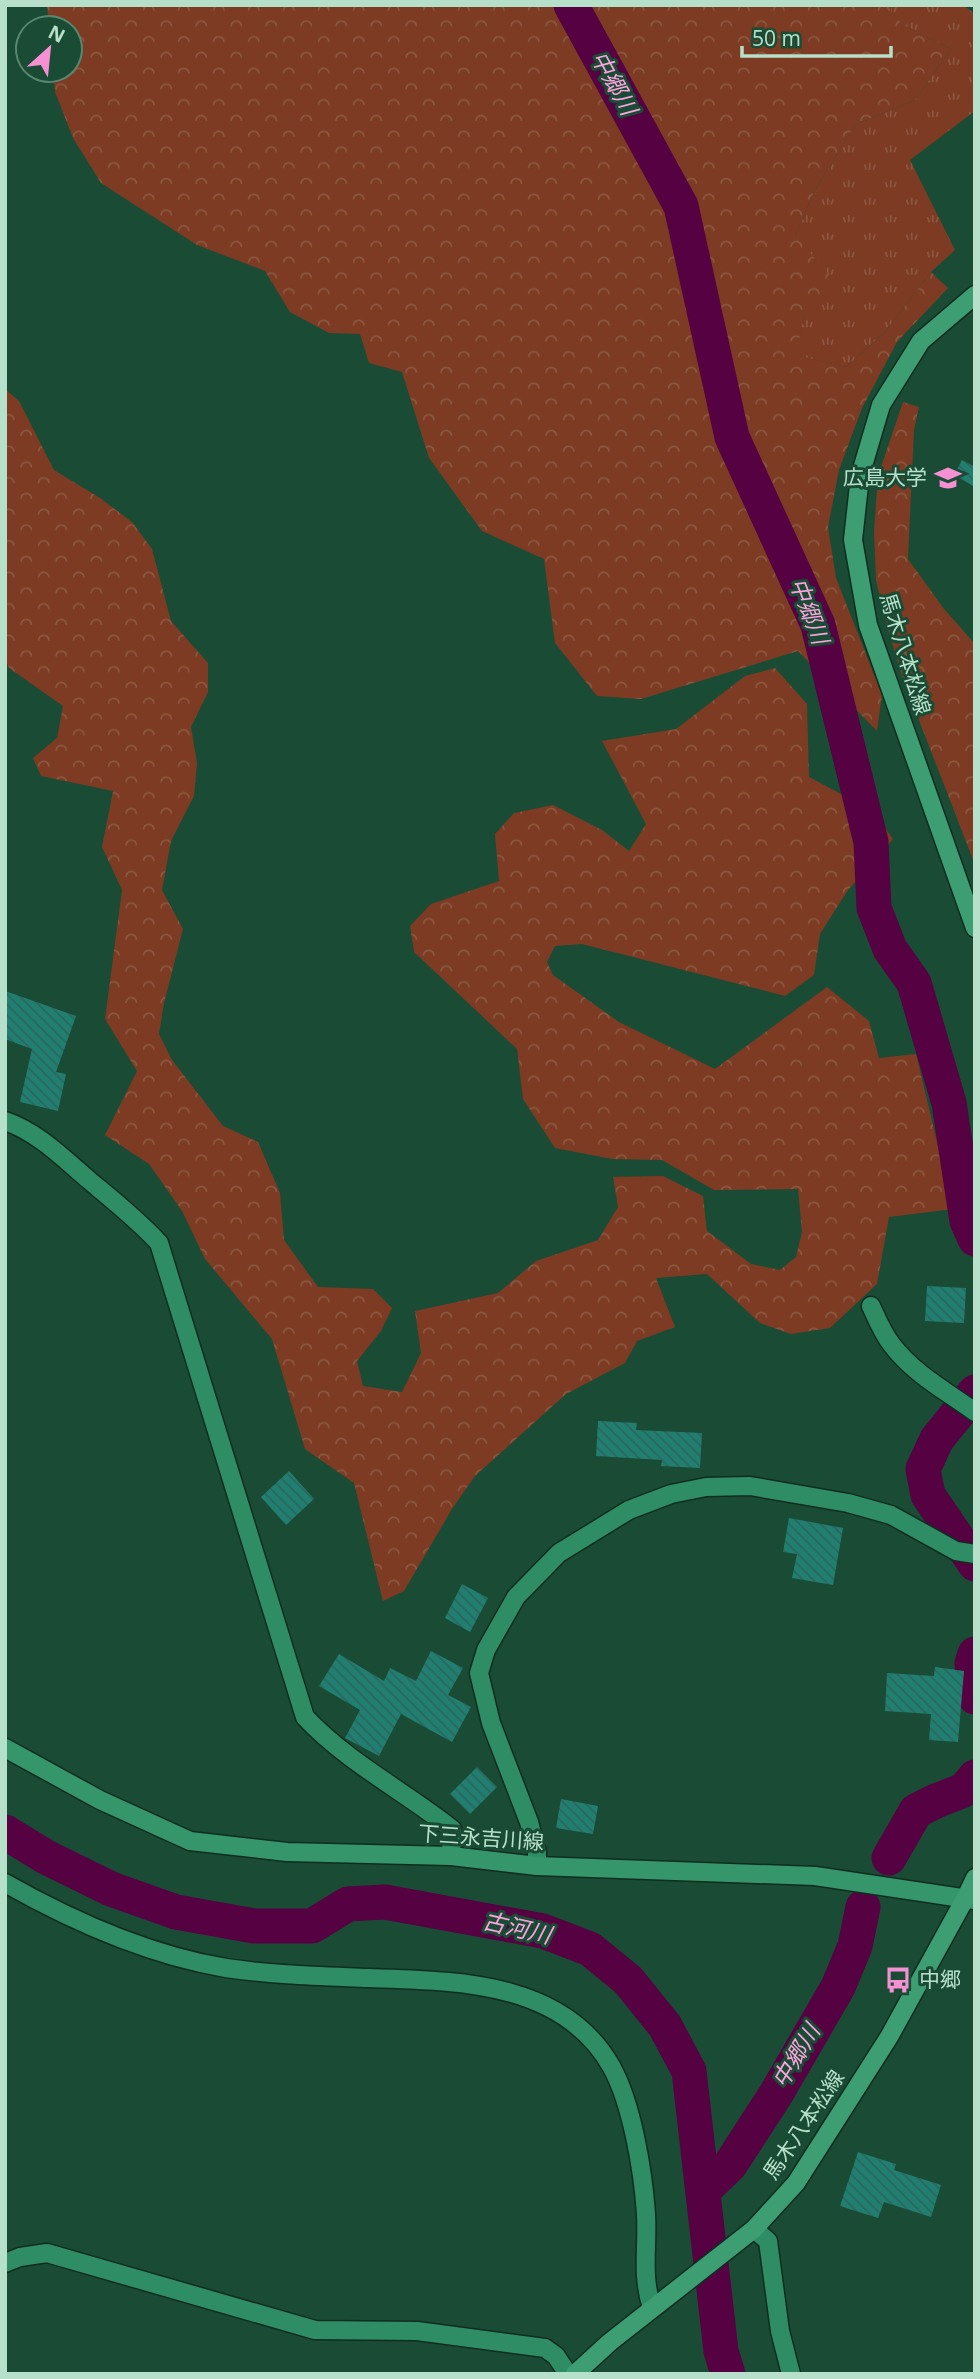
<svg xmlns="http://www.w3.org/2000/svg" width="980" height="2379" viewBox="0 0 980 2379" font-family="'Open Sans','Noto Sans JP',sans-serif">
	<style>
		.grass { fill: url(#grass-tufts) }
		.forest { fill: url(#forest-crowns) }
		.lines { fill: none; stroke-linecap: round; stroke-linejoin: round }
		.river { stroke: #560142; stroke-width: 35 }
		.building { fill: url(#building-back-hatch) }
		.minor-casing { stroke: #102d20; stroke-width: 21 }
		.secondary-casing { stroke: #102d20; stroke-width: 21 }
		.primary-casing { stroke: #102d20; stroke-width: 21 }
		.minor { stroke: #2e8d64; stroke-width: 18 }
		.secondary { stroke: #35966b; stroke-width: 18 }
		.primary { stroke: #3c9e72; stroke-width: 18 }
		.labels { text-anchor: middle; stroke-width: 6; stroke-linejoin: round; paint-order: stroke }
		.poi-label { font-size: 21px; fill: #b6e0c9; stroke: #1a4b35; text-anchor: end }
		.street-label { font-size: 21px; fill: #b6e0c9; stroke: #1a4b35 }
		.water-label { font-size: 23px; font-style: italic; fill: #fca2dc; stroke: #1a4b35 }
	</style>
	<defs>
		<pattern id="grass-tufts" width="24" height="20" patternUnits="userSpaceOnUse" patternTransform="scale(1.75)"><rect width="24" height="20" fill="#7c3b22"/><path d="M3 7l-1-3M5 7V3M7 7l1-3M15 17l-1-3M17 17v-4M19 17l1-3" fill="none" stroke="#8c5741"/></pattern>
		<pattern id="forest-crowns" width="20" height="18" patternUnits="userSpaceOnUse" patternTransform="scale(1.75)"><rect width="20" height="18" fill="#7c3b22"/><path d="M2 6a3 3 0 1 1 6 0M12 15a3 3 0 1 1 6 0" fill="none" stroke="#8c5741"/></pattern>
		<pattern id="building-back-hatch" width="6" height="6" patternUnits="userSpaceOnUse" patternTransform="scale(1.75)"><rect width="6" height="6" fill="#217f72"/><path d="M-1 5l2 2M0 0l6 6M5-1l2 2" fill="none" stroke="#2a675c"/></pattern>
	</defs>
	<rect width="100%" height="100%" fill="#1a4b35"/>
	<path class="grass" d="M892,5h71l12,9v97l-65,49 45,90 -24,22 -46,60 -39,35 -51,-12 9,-39 -9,-80 20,-46 40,-65 60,-25 36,-51 -33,-16 -29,-18z"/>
	<path class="forest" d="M47,5h845l-2,10 28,18 33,16 -36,51 -60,25 -40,65 -20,46 49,55 -40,25 -8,39 50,12 39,-35 46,-60 17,16 -51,54 -35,66 -23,62 -11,57 8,51 46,117 -5,36 -79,-80 -157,48 -44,-3 -42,-53 -11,-84 -62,-28 -53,-73 -27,-86 -33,-9 -9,-29 -31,-1 -39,-21 -25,-41 -68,-26 -96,-62 -28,-45 -18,-46 -2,-22h17v-42h-21z
		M5,389l14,12 35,69 46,28 32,24 20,27 19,72 37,42v29l-17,35 6,36 -3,33 -23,45 -9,49 21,39 -19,74 -5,31 13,26 51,66 35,16 22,51 4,47 34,47 55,2 19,19 -11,23 -24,30 6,25 39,6 19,-39 -6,-42 83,-18 38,-32 62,-21 20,-33 -5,-30 50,-1 40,20 4,35 44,33 29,6 16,-13 6,-25 -4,-43 -84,1 -52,-30 -50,-1 -57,-11 -32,-49 -6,-50 -103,-97 -4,-26 21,-22 68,-23 -4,-47 19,-21 39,-8 49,25 27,21 17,-27 -44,-83 74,-12 69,-53 30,-8 32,36 2,73 64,34 20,28 -45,51 -28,44 -6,41 -29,21 -203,-52 -27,2 -8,16 6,13 66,47 96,47 112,-82 42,34 10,37 37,-4 37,155 -64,8 -12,67 -47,44 -39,6 -31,-11 -53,-49 -51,4 19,49 -38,14 -12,22 -59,31 -91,82 -23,33 -48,82 -21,10 -29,-118 -49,-34 -33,-110 -67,-80 -23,-48 -33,-47 -44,-29 32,-64 -32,-52 17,-129 -20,-43 11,-56 -72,-15 -8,-18 24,-20 6,-32 -54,-38 -4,-10z
		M903,402l16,5 -5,23 -6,129 36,50 31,35v221l-73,-189 -17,-57 -9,-39 -2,-49 4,-55z"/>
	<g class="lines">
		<path class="river" d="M571,5l110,201 51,231 86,188 53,217 3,66 16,41 24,34 35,120 18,118 8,18
			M975,1392l-38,47 -14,30 5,26 47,69
			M975,1654l-3,9 3,34
			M5,1832l41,25 65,32 65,23 78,14h58l36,-22 37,-2 158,29 47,18 38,31 37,46 24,45 32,280 7,23
			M889,1858l27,-47 20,-10 28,-11 11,-13
			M703,2191l27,-26 46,-71 62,-107 17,-41 8,-39"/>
	</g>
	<path class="building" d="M962,460l13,7v20l-21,-12z
		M5,991l71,25 -20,56 10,2 -8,37 -38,-9 12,-53 -27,-10z
		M927,1286l39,2 -2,35 -39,-2z
		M598,1421l39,2 -1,7 66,3 -2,35 -39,-2 1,-6 -66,-4z
		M289,1471l25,28 -28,26 -25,-28z
		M789,1518l54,10 -10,57 -41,-7 5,-24 -14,-2z
		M462,1584l26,14 -18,34 -25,-14z
		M431,1651l32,17 -15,27 23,12 -19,35 -51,-28 -22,42 -34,-18 15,-28 -41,-24 20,-32 45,27 6,-13 26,13z
		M935,1667l29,4 -6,71 -29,-2 2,-26 -46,-3 2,-38 47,3z
		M477,1767l20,20 -27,27 -20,-20z
		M561,1799l37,7 -5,28 -37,-6z
		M858,2152l38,12 -2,6 47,15 -10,32 -47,-15 -6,16 -38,-12z"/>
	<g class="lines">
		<g class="minor-casing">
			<path id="minor" d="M5,1121c33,11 59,38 85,60 24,20 48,39 69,62l146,474c42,45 99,74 147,112l-1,27
				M871,1306c6,13 12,28 21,39 22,29 54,46 83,67
				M537,1866v-14l-8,-30 -38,-99 -12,-50 7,-23 30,-53 43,-44 70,-43 42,-16 35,-7 44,-1 98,17 43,12 65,36 19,3
				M5,1883c69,39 143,72 221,85 47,7 96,8 143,10 85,3 193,2 242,88 21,37 32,105 35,148 2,35 -5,60 6,94
				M754,2229l14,12 12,90 11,43
				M5,2263l15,-6 27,-4 268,77 102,1 128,17 11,8 12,18"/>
		</g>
		<g class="secondary-casing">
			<path id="secondary" d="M5,1748l95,52 90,41 97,11 164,4 86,10 278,10 160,24"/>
		</g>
		<g class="primary-casing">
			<path id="primary" d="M975,295l-54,46 -40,64 -21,71 -7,64 15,85 107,303
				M575,2374l35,-32 144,-113 42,-46 93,-146 77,-140 9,-19"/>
		</g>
		<use href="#minor" class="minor"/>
		<use href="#secondary" class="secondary"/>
		<use href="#primary" class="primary"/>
	</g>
	<defs>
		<g id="university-bare" transform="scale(2.1)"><path d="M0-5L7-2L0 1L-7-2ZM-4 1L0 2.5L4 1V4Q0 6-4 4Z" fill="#f591d3" stroke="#1a4b35" stroke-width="2.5" paint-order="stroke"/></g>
		<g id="bus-bare" transform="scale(2.1)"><path d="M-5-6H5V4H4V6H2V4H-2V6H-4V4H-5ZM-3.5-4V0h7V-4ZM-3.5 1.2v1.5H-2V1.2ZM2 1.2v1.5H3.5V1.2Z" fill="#f591d3" stroke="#1a4b35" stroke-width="2.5" paint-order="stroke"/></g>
	</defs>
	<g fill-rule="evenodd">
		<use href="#university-bare" x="948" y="478"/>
		<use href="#bus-bare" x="898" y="1980"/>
	</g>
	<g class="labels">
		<g class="poi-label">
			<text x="927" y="485">広島大学</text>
			<text x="919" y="1987" text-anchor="start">中郷</text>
		</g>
		<g class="street-label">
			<text transform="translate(905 654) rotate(73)" y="7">馬木八本松線</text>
			<text transform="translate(481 1838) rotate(4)" y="7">下三永吉川線</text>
			<text transform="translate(804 2125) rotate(-56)" y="7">馬木八本松線</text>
		</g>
		<g class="water-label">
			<text transform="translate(614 83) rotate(61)" y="8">中郷川</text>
			<text transform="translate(809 611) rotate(69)" y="8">中郷川</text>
			<text transform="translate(517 1928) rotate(13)" y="8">古河川</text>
			<text transform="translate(796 2056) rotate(-59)" y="8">中郷川</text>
		</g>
	</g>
	<rect width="980" height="2379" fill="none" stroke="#b6e0c9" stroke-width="14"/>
	<g transform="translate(49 49) rotate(27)"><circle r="33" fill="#1a4b35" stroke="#588770" stroke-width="2"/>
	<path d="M0-5L12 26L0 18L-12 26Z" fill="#f591d3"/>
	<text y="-10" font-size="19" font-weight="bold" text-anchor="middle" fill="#b6e0c9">N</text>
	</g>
	<path d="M742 46v10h149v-10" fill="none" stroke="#b6e0c9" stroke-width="3.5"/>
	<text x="752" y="46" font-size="21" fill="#b6e0c9" stroke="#1a4b35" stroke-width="5" paint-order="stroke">50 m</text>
</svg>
